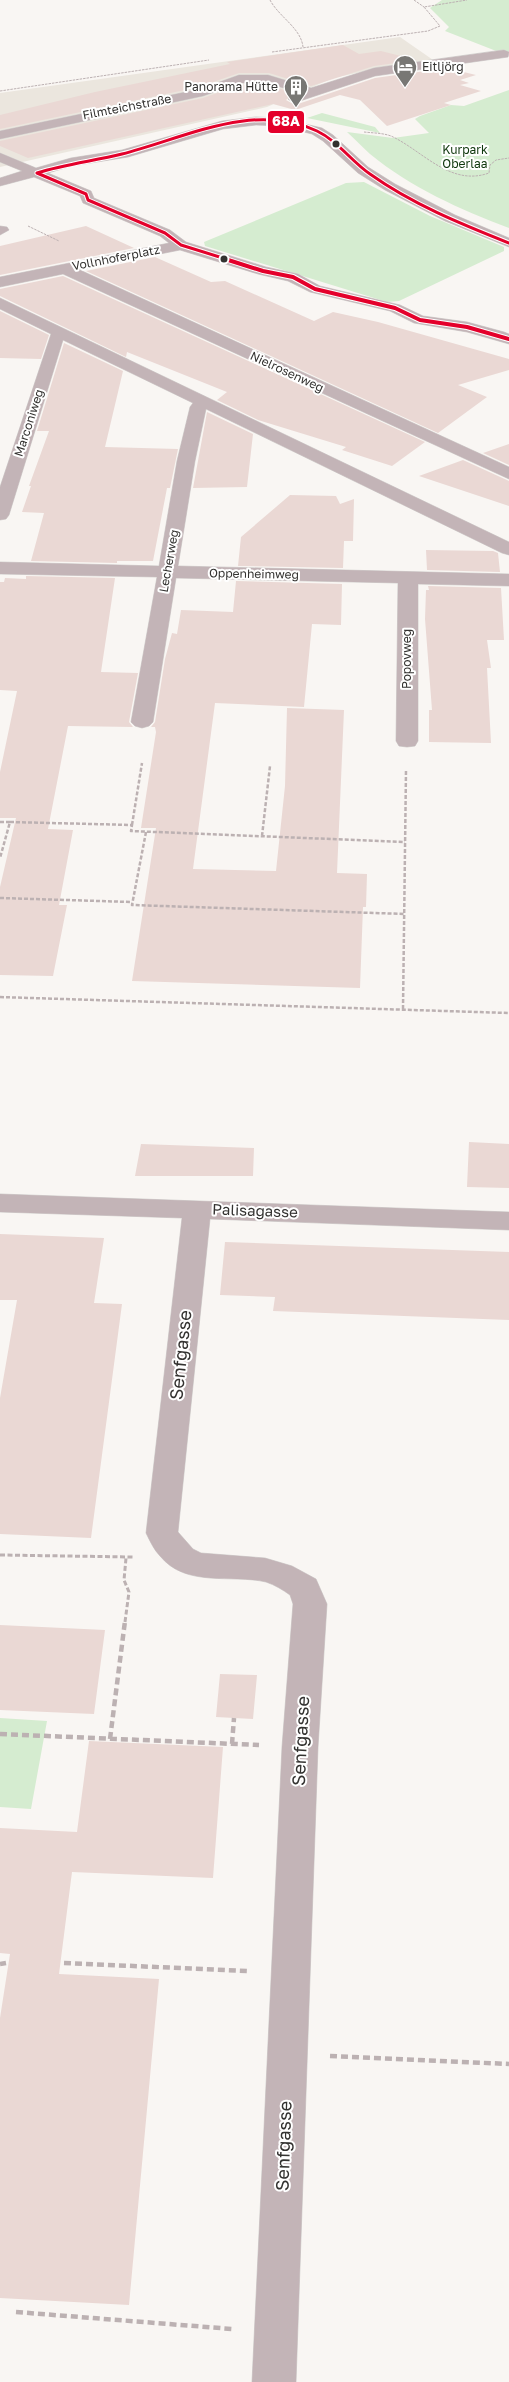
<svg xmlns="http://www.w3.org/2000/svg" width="509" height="2382" viewBox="0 0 509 2382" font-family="'Golos Text',sans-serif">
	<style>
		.built { fill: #ebe6de }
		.green { fill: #d5ecd0 }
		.building { fill: #ead8d4 }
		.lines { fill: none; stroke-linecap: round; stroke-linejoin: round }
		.minor-casing { stroke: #d5d3d1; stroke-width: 1 }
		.path-far3 { stroke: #bcb1b2; stroke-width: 1; stroke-dasharray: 2.5 1; stroke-linecap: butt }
		.path-far2 { stroke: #bcb1b2; stroke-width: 2.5; stroke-dasharray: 4 2; stroke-linecap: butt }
		.path-far1 { stroke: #bcb1b2; stroke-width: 3; stroke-dasharray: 5 2.5; stroke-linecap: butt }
		.path { stroke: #bcb1b2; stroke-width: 4.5; stroke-dasharray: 7 4; stroke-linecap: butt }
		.minor { fill: #c3b4b7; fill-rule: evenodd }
		.bus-1-far1-casing { stroke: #fff; stroke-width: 5 }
		.bus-1-casing { stroke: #fff; stroke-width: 6 }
		.bus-1-far1 { stroke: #e4002b; stroke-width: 3 }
		.bus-1 { stroke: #e4002b; stroke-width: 4 }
		.bus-dot { fill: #333230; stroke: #fff; stroke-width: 2 }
		.labels { text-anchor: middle; stroke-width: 4; stroke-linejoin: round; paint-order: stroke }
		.far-poi-label { font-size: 12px; fill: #333230; stroke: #fff; text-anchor: start }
		.far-street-label { font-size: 12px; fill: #333230; stroke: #fff }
		.far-park-label { font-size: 12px; fill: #10380e; stroke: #fff }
		.street-label { font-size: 15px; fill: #333230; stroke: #fff }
		.near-street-label { font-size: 18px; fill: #333230; stroke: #fff }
		.line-badge { stroke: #fff; stroke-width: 2 }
		.badge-label { font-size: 14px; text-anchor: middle; font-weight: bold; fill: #fff }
	</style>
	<rect width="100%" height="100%" fill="#f9f6f3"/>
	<path class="built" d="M400,37l36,25 -60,7 -43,9 -66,29 -267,60v-74z"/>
	<path class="green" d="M442,0h67v56l-64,-25 4,-4 -19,-19z
		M509,90v138c-48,-18 -99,-41 -139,-74 -8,-7 -15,-15 -23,-22l46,6 36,-5 -14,-14 5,-3 31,-11 13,1z
		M322,113l53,14 5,6 -73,-15z
		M364,182l66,34 74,31v4l-105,50 -12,1 -182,-56 -1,-4 142,-59z
		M0,1718l47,3 -16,88 -31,-2z"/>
	<path class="building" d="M343,45l16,9 22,-3 36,9 -43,6 -63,20 -42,-13h-30l-40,14 -199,42v-14l95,-23 135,-28 -3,-2z
		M447,68l29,7 -16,5 9,3 -9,2 21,6 -37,12 7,2 -64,21 -27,-26 -20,-5 -45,15 -22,-6 -245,54 -28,-12v-5l203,-43 37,-13h27l28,8 -9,7 9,5 80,-27z
		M86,226l48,22 -134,27v-29z
		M155,257l56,25 14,-1 89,40 19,-9 45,10 131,37v11l-51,15 29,12 -49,36 -352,-162z
		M63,276l362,166 -33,24 -50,-16 4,-3 -88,-27 -41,-20 10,-8 -100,-40 -1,5 -126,-61v-7z
		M0,311l49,24 -8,24 -41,-1z
		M64,343l59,28 -18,76 73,2 -8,39h-3l-14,73h-36v2l-86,-2 13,-48 -22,-1 9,-26h-2l20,-55h-12z
		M207,412l46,22 -6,53 -54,1z
		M509,444v21l-26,-12z
		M463,460l46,21v25l-90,-30z
		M290,495l46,1 4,8 14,-5 -1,42h-9l-1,27 -105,-2 3,-29z
		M426,550l67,1 5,2 2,19 -73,-2z
		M26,576l89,2 -14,94 37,1 -9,49 4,5 -65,-1 -20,103 25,1 -14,75h8l-14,71 -53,-1v-88l16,-69h-16v-46l17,-81 -17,-1v-108h4l1,-4 21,1z
		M236,581l106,3 -1,41 -29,-1 -8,83 -89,-4 -22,166 83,2 9,-85 2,-78 57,2 -7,163 30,1 -1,33h-3l-3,81 -228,-7 24,-153h-15l15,-96 -1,-5h-4l4,-5 10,-63 7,-26 5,1 4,-24 52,2z
		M428,586l73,2 3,52h-17l4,28h-4l4,75 -62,-1v-32h3l-7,-91 1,-29h3z
		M469,1142l40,2v44l-42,-1z
		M141,1144l113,4 -1,28h-118z
		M0,1234l104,4 -10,65 28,1 -31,234 -91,-4v-136l17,-98h-17z
		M225,1242l284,10v68l-236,-9 2,-14 -55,-2z
		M0,1625l105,5 -11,84 -94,-4z
		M220,1674l37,1 -4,44 -37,-2z
		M89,1741l134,6 -10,131 -141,-6 -13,102 100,5 -30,326 -129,-7v-280l10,-64 -10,-1v-125l77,4z"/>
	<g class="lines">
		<g class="minor-casing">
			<path id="minor" d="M504,50l5,2 -1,5 -133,19 -81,27 -6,-4 12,-6 -33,-10h-27l-37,13 -203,43v-8l200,-42 39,-14h29l43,13 63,-20z
				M256,117l24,1 42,10 11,7 35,32 27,17 60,31 54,23v9l-64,-26 -60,-31 -27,-17 -35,-32 -11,-7 -32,-8 -24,-1 -33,4 -95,28 -56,9 -24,7 43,18 3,7 76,32 16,12 80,25 32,7 22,12 80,19 23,11 44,6 37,10 5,2v10l-42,-12 -53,-9 -24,-12 -80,-19 -22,-11 -30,-7 -78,-24 -100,20 429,197v12l-446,-205 -63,13v-10l169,-34 -9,-7 -77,-33 -3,-7 -46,-19 -34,9v-8l22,-7 -22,-9v-9l36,15 35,-10 51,-8 100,-29z
				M0,226l7,1 2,3 -9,5z
				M0,298l509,244v13l-7,-2 -296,-144 -11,52 -17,105 331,8v12l-91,-2v157l-3,5 -8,1 -8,-1 -3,-5 2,-158 -222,-5 -23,144 -4,4 -7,2 -7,-2 -4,-4 26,-145 -157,-3v-12l159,4 18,-105 13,-54 3,-4 -130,-63 -54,175 -3,4 -6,1v-33l51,-153 -51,-25z
				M0,1194l509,18v18l-299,-11 -32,313 15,17 8,4 64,5 27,8 24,13 11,25 -9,143 -22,635h-44l30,-635 11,-143 -3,-9c-7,-5 -15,-10 -24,-13 -34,-8 -80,6 -106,-26 -6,-6 -10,-15 -14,-23l36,-315 -182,-6z"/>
		</g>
		<path class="path-far3" d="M270,0c9,17 31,28 33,47
			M414,0l10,7
			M272,52l156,-21 12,-5 -16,-19 43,-7
			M0,91l209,-31
			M364,132c9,1 19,1 27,4 31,14 59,51 98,37l1,-8 6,-5 13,-2
			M28,226l31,15"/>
		<path class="path-far2" d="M0,822h10l-10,36
			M10,822l122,3 -1,6 274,11
			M132,825l10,-62
			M146,832l-14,73 273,9
			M262,836l8,-70
			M0,898l132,4
			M0,997l509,16
			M403,1009l3,-239"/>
		<path class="path-far1" d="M0,1555l133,2
			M125,1622l4,-30 -5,-12 2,-22"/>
		<path class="path" d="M0,1734l259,11
			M110,1739l15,-118
			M232,1744l2,-26
			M64,1963l184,8
			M0,1964l6,-1
			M330,2056l179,8
			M16,2312l216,17"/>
		<use href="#minor" class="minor"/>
		<g class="bus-1-far1-casing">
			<path id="bus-1-far1" d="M37,173c28,-9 57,-12 85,-19 63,-16 131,-53 195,-23 21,10 34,30 53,43 42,30 91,50 139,69
				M37,173l49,21 2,6 77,33 16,12 45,14"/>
		</g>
		<g class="bus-1-casing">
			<path id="bus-1" d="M222,258l41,13 30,6 22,12 80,19 25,12 47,7 42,12"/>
		</g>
		<use href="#bus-1-far1" class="bus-1-far1"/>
		<use href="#bus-1" class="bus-1"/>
	</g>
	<defs>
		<g id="hotel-pin" transform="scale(1.25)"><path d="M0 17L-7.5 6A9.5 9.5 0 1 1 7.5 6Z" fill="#787774" stroke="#fff"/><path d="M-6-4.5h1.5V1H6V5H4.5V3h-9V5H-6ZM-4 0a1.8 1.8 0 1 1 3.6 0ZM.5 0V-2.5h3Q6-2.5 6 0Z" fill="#fff"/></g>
		<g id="building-pin" transform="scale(1.25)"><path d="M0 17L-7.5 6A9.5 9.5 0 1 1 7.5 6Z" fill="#787774" stroke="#fff"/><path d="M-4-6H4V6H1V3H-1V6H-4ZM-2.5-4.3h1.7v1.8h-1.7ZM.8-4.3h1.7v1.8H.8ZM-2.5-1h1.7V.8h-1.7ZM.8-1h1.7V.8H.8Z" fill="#fff"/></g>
	</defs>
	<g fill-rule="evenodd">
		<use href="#hotel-pin" x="405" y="67"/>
		<use href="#building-pin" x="296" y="87"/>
	</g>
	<g class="bus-dot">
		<circle cx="336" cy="144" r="4.5"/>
		<circle cx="224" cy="259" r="4.5"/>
	</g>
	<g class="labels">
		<g class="far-poi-label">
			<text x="422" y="71">Eitljörg</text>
			<text x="278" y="91" text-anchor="end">Panorama Hütte</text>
		</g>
		<g class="far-street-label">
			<text transform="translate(127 107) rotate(-11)" y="4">Filmteichstraße</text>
			<text transform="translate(116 258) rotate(-11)" y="4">Vollnhoferplatz</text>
			<text transform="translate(287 372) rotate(25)" y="4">Nielrosenweg</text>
			<text transform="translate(29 423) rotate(-72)" y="4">Marconiweg</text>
			<text transform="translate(169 561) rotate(-80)" y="4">Lecherweg</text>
			<text transform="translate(254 574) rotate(1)" y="4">Oppenheimweg</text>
			<text transform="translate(407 659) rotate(-90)" y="4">Popovweg</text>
		</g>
		<g class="far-park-label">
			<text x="465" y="154">Kurpark<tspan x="465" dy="14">Oberlaa</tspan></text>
		</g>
		<g class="street-label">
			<text transform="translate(255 1211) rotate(2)" y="5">Palisagasse</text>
		</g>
		<g class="near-street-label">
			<text transform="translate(181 1355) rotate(-84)" y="6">Senfgasse</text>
			<text transform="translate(301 1741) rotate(-87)" y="6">Senfgasse</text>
			<text transform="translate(284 2146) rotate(-88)" y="6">Senfgasse</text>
		</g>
	</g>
	<rect class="line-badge" x="267" y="110" width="38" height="24" rx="5" fill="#e4002b"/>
	<g class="badge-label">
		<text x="286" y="126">68A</text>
	</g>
</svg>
